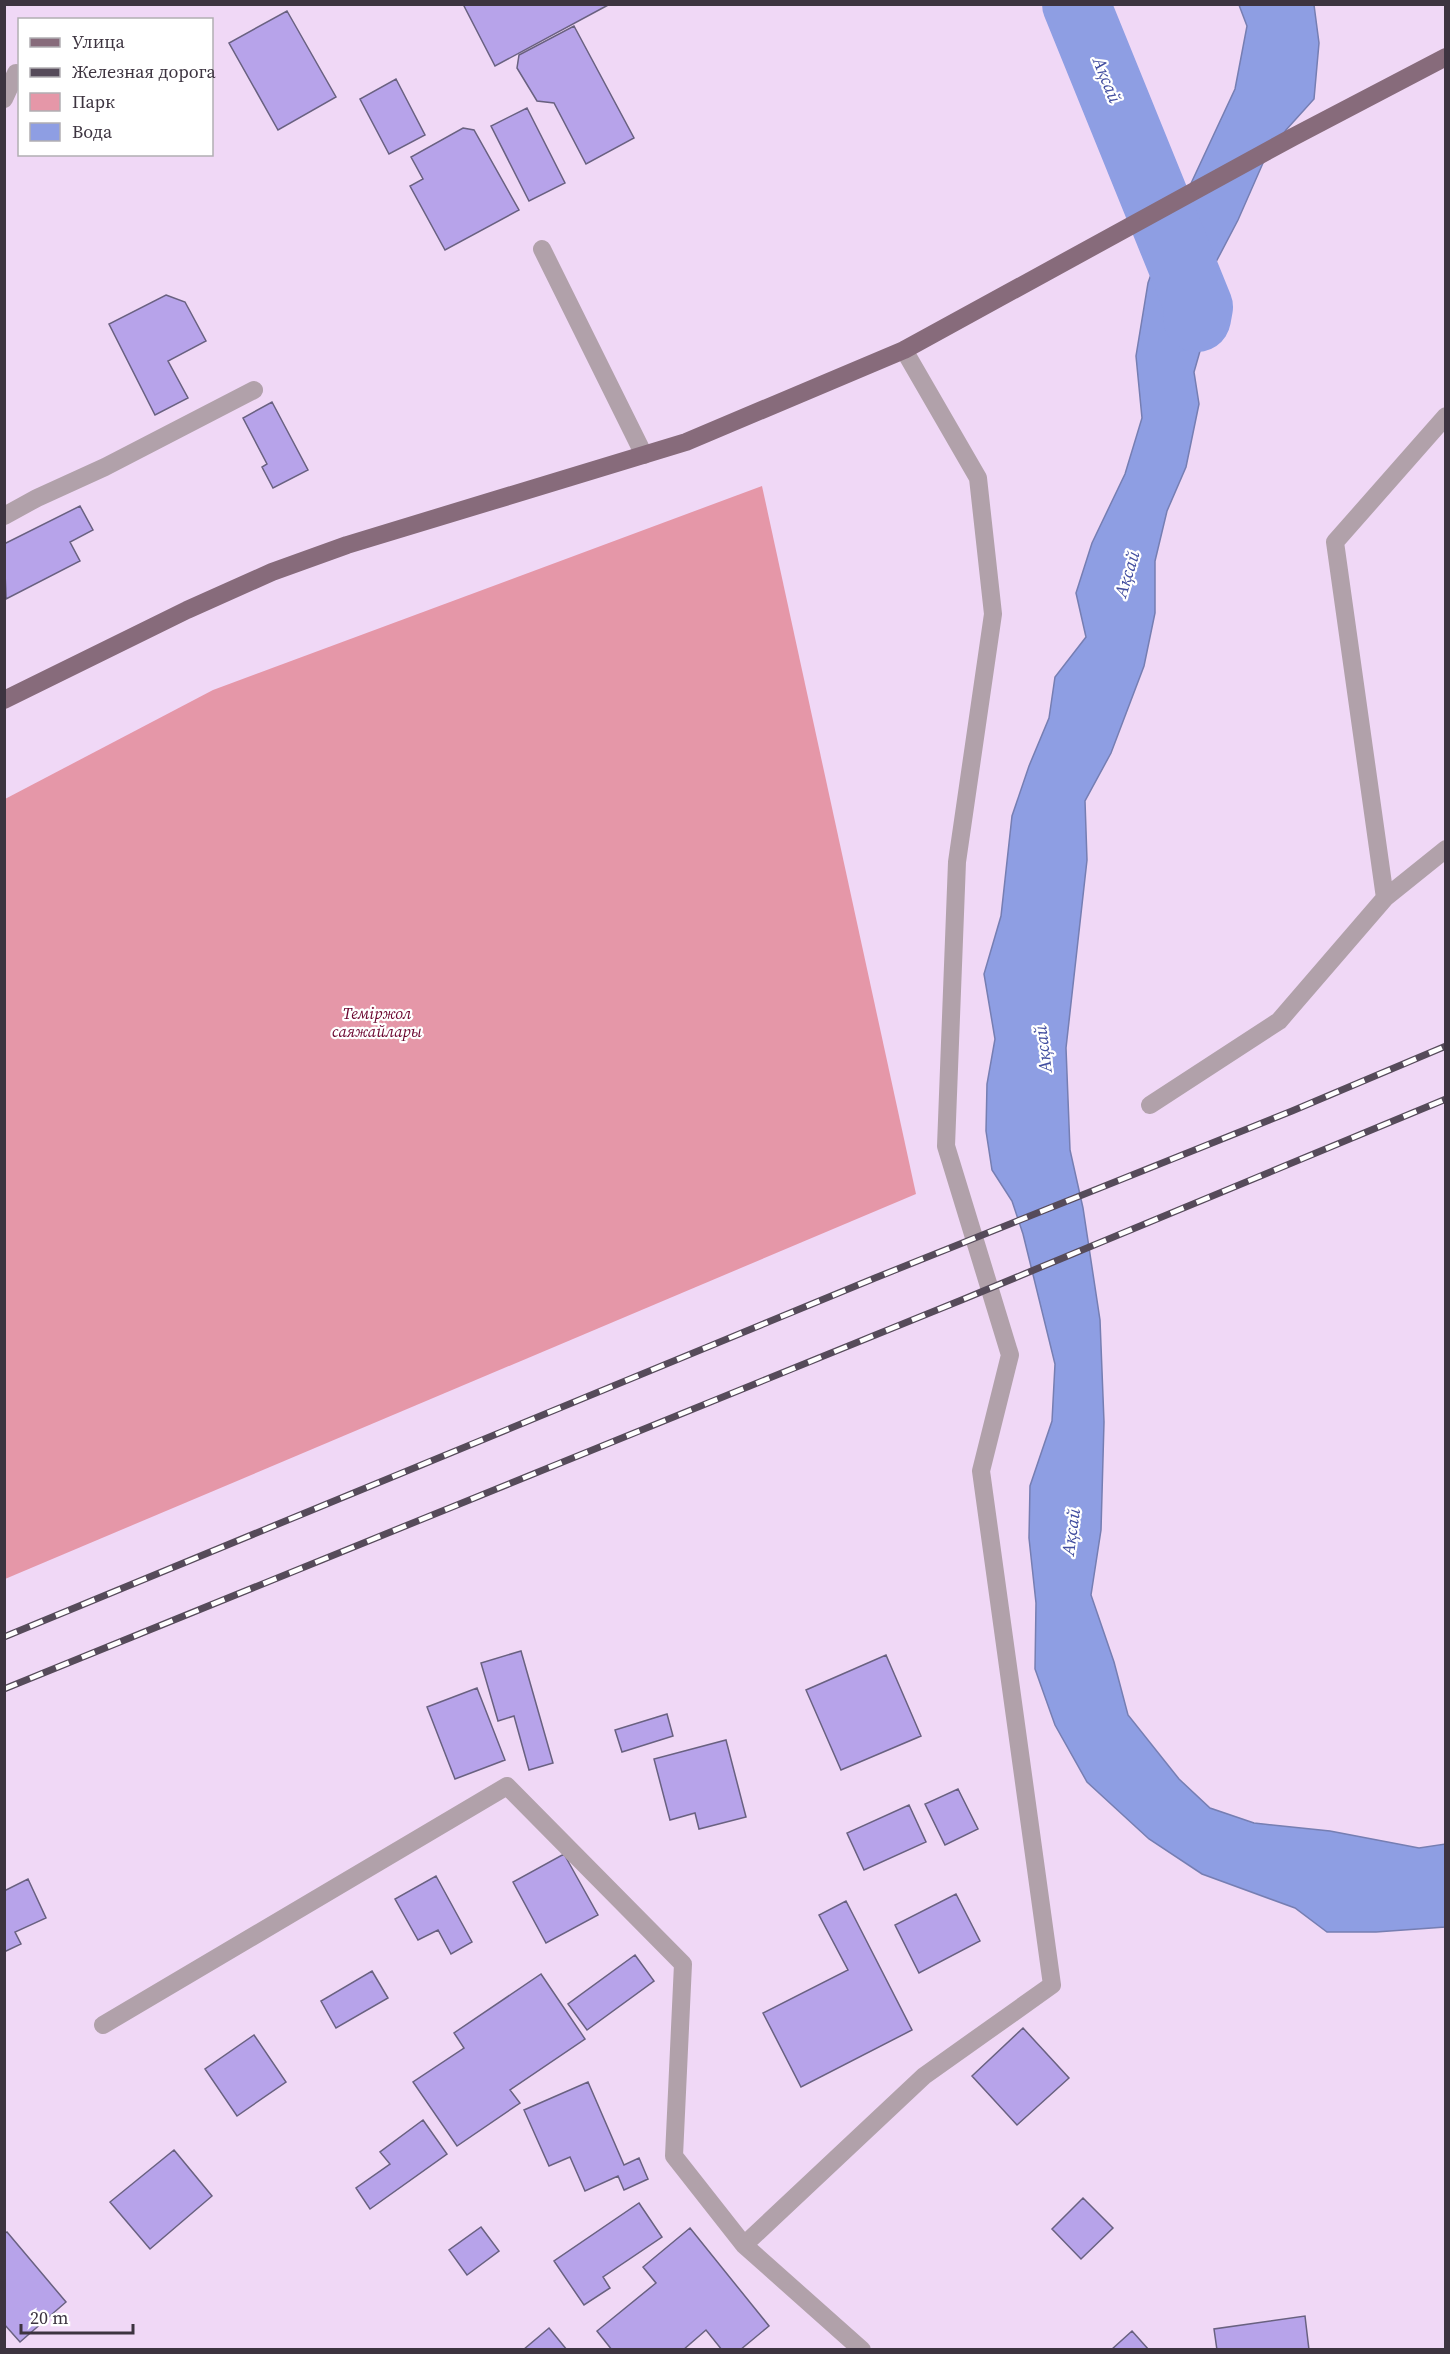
<svg xmlns="http://www.w3.org/2000/svg" width="1450" height="2354" viewBox="0 0 1450 2354" font-family="'Source Serif 4',serif">
	<style>
		.green { fill: #e597a8 }
		.water { fill: #8e9ee3; stroke: #767eb2; stroke-width: 1.5 }
		.lines { fill: none; stroke-linecap: round; stroke-linejoin: round }
		.river { stroke: #8e9ee3; stroke-width: 68 }
		.building { fill: #b7a3ea; stroke: #696180; stroke-width: 1.5 }
		.minor { stroke: #b1a1aa; stroke-width: 18 }
		.major { stroke: #876b7b; stroke-width: 18 }
		.rail-casing { stroke: #564b5a; stroke-width: 7 }
		.rail { stroke: #fff; stroke-width: 4.5; stroke-dasharray: 14; stroke-linecap: butt }
		.labels { text-anchor: middle; stroke-width: 4.5; stroke-linejoin: round; paint-order: stroke }
		.park-label { font-size: 16px; font-style: italic; fill: #69032d; stroke: #fff }
		.water-label { font-size: 18px; font-style: italic; fill: #414d9f; stroke: #fff }
	</style>
	<rect width="100%" height="100%" fill="#f0d8f6"/>
	<path class="green" d="M762,486l154,708 -911,385v-780l208,-109z"/>
	<path class="water" d="M1239,5h75l5,38 -5,56 -28,31 -23,33 -25,57 -22,42 -8,61 -14,49 5,32 -13,63 -19,44 -12,50v52l-11,53 -33,87 -26,48 2,59 -21,188 4,102 13,58 17,112 4,102 -3,108 -10,65 23,67 14,53 51,64 31,29 44,15 76,8 89,17 26,-4v83l-69,5h-49l-32,-24 -93,-34 -53,-35 -62,-57 -32,-57 -20,-56 1,-66 -7,-65 1,-52 22,-65 3,-57 -32,-130 -11,-33 -20,-31 -6,-39 1,-47 8,-45 -11,-65 17,-58 11,-100 17,-50 20,-48 6,-41 31,-40 -10,-44 16,-50 33,-69 17,-56 -6,-62 12,-73 11,-31 76,-163 12,-63z"/>
	<g class="lines">
		<path class="river" d="M1076,4l123,303 -2,11"/>
	</g>
	<path class="building" d="M463,4h147l-115,62z
		M287,11l49,86 -58,33 -49,-87z
		M574,26l60,112 -48,26 -32,-61 -17,-2 -20,-33 2,-13z
		M396,79l29,56 -36,19 -29,-55z
		M527,108l38,75 -36,18 -38,-75z
		M463,128l11,2 45,80 -74,40 -35,-64 13,-7 -12,-22z
		M166,295l19,7 21,39 -38,20 20,37 -33,17 -46,-91z
		M272,402l36,68 -35,18 -11,-21 5,-3 -24,-46z
		M80,506l13,24 -23,12 10,19 -74,38 -2,-55z
		M521,1651l32,112 -24,7 -15,-54 -16,5 -17,-58z
		M886,1655l35,81 -80,34 -35,-80z
		M477,1688l28,72 -50,19 -28,-72z
		M667,1714l6,22 -51,16 -7,-22z
		M726,1740l20,77 -47,12 -4,-16 -25,7 -16,-61z
		M958,1789l20,40 -33,16 -20,-41z
		M909,1805l17,37 -62,28 -17,-37z
		M564,1854l34,61 -52,28 -33,-61z
		M436,1876l36,66 -21,12 -13,-24 -20,10 -23,-41z
		M28,1879l18,39 -31,14 6,12 -17,8v-61z
		M956,1894l24,47 -61,32 -24,-48z
		M846,1901l66,129 -111,57 -38,-74 85,-43 -29,-55z
		M635,1955l19,26 -67,49 -19,-26z
		M372,1971l16,27 -52,30 -15,-27z
		M541,1974l44,65 -75,51 10,13 -63,43 -44,-64 51,-34 -10,-15z
		M1023,2028l46,50 -52,47 -45,-49z
		M254,2035l32,47 -49,34 -32,-47z
		M588,2082l36,83 15,-7 9,21 -24,11 -6,-14 -33,15 -15,-34 -21,9 -25,-56z
		M423,2120l24,34 -77,55 -14,-21 34,-24 -10,-12z
		M174,2150l38,46 -62,53 -40,-47z
		M1083,2198l30,30 -32,31 -29,-30z
		M639,2203l23,34 -59,40 7,11 -26,17 -30,-44z
		M481,2227l18,24 -32,24 -18,-25z
		M690,2228l79,98 -29,24h-18l-16,-20 -23,20h-71l-15,-19 59,-48 -13,-16z
		M7,2232l59,70 -46,40 -16,-18v-90z
		M1305,2316l4,34h-92l-3,-21z
		M549,2328l18,22h-44z
		M1132,2331l17,19h-38z"/>
	<g class="lines">
		<path class="minor" d="M4,99l12,-26
			M542,249l102,206
			M4,516l33,-18 68,-31 149,-77
			M1385,898l-50,-356 111,-126
			M1150,1105l129,-84 106,-123 61,-49
			M103,2025l404,-239 176,178 -9,192 70,89 118,105
			M744,2245l180,-169 128,-91 -71,-514 29,-116 -64,-209 11,-284 36,-248 -15,-136 -74,-128"/>
		<path class="major" d="M4,700l183,-90 85,-38 75,-27 339,-103 218,-92 389,-213 153,-80"/>
		<g class="rail-casing">
			<path id="rail" d="M4,1637l871,-359 417,-167 154,-65
				M4,1689l960,-390 482,-200"/>
		</g>
		<use href="#rail" class="rail"/>
	</g>
	<g class="labels">
		<g class="park-label">
			<text x="377" y="1019">Теміржол<tspan x="377" dy="18">саяжайлары</tspan></text>
		</g>
		<g class="water-label">
			<text transform="translate(1107 80) rotate(68)" y="6">Ақсай</text>
			<text transform="translate(1127 574) rotate(-73)" y="6">Ақсай</text>
			<text transform="translate(1043 1049) rotate(-97)" y="6">Ақсай</text>
			<text transform="translate(1071 1532) rotate(-82)" y="6">Ақсай</text>
		</g>
	</g>
	<rect width="1450" height="2354" fill="none" stroke="#3d3440" stroke-width="12"/>
	<rect x="18" y="18" width="195" height="138" fill="#ffffff" stroke="#b1aeb3" stroke-width="1.5"/>
	<rect x="30" y="38" width="30" height="9" fill="#876b7b" stroke="#b1aeb3" stroke-width="1.5"/>
	<text x="72" y="48" font-size="18" fill="#3d3440">Улица</text>
	<rect x="30" y="68" width="30" height="9" fill="#564b5a" stroke="#b1aeb3" stroke-width="1.5"/>
	<text x="72" y="78" font-size="18" fill="#3d3440">Железная дорога</text>
	<rect x="30" y="93" width="30" height="18" fill="#e597a8" stroke="#b1aeb3" stroke-width="1.5"/>
	<text x="72" y="108" font-size="18" fill="#3d3440">Парк</text>
	<rect x="30" y="123" width="30" height="18" fill="#8e9ee3" stroke="#b1aeb3" stroke-width="1.5"/>
	<text x="72" y="138" font-size="18" fill="#3d3440">Вода</text>
	<path d="M21 2324v9h112v-9" fill="none" stroke="#3d3440" stroke-width="3"/>
	<text x="30" y="2324" font-size="18" fill="#3d3440" stroke="#ffffff" stroke-width="4.5" paint-order="stroke">20 m</text>
</svg>
